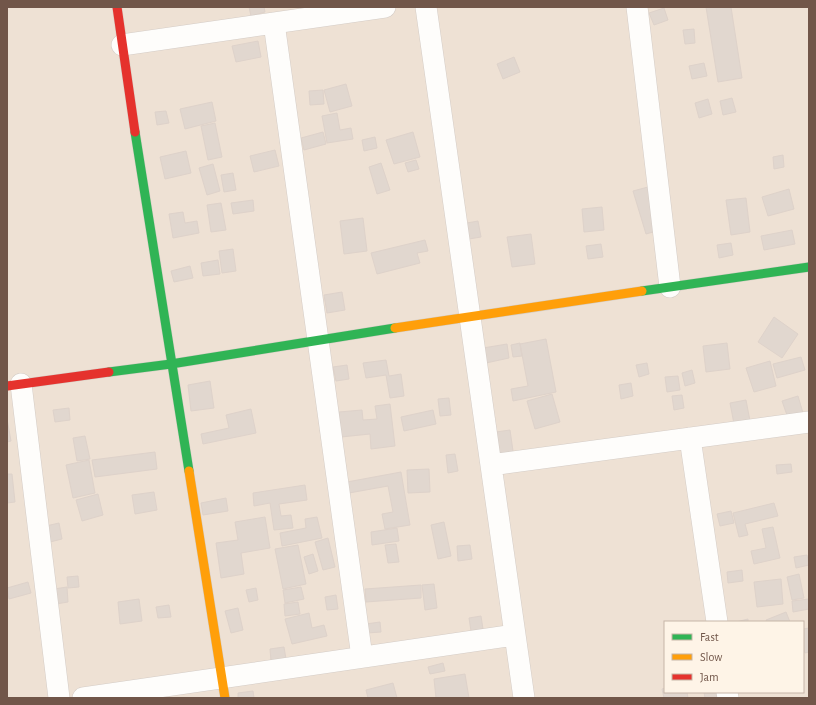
<svg xmlns="http://www.w3.org/2000/svg" width="816" height="705" viewBox="0 0 816 705" font-family="'Alegreya Sans',sans-serif">
	<style>
		.residential { fill: #eee1d4; fill-rule: evenodd }
		.building { fill: #e1d7cf; stroke: #ded2ca }
		.lines { fill: none; stroke-linecap: round; stroke-linejoin: round }
		.street-casing { stroke: #d4ccc6; stroke-width: 22 }
		.fast-casing { stroke: #d4ccc4; stroke-width: 10 }
		.slow-casing { stroke: #d4ccc4; stroke-width: 10 }
		.jam-casing { stroke: #d4ccc4; stroke-width: 10 }
		.street { stroke: #fefdfb; stroke-width: 21 }
		.fast { stroke: #30b455; stroke-width: 9 }
		.slow { stroke: #ff9f0a; stroke-width: 9 }
		.jam { stroke: #e5322d; stroke-width: 9 }
	</style>
	<rect width="100%" height="100%" fill="#f5efe7"/>
	<path class="residential" d="M7,7h802v691h-802zM665,622h138v70h-138z"/>
	<path class="building" d="M249,7h15l1,5 -14,4z
		M706,7h25l11,71 -24,4z
		M664,8l4,12 -14,5 -5,-12z
		M694,29l1,14 -10,1 -2,-14z
		M258,41l3,16 -25,5 -4,-16z
		M514,57l6,15 -17,7 -6,-15z
		M704,63l3,13 -15,3 -3,-13z
		M346,84l6,22 -22,6 -6,-22z
		M323,90l1,14 -14,1 -1,-14z
		M732,98l4,14 -13,3 -3,-14z
		M708,99l4,15 -13,4 -4,-15z
		M212,102l4,19 -31,8 -5,-20z
		M166,111l3,12 -12,2 -2,-13z
		M337,113l3,17 11,-2 2,11 -26,4 -5,-27z
		M215,123l7,34 -14,3 -7,-34z
		M323,132l3,12 -22,6 -3,-12z
		M413,132l7,25 -26,7 -8,-24z
		M375,137l2,11 -13,3 -2,-11z
		M275,150l4,16 -25,6 -4,-16z
		M186,151l5,22 -26,6 -5,-22z
		M783,155l1,12 -10,2 -1,-12z
		M416,160l3,9 -11,3 -3,-9z
		M381,163l9,27 -13,4 -8,-27z
		M213,164l7,27 -13,4 -8,-27z
		M233,173l3,17 -12,2 -3,-17z
		M648,187l12,43 -14,4 -13,-43z
		M789,189l5,20 -26,7 -6,-19z
		M746,198l4,34 -19,3 -5,-35z
		M253,200l1,11 -21,3 -2,-11z
		M221,203l5,27 -15,2 -4,-27z
		M602,207l2,23 -20,2 -2,-23z
		M183,212l2,11 12,-2 2,12 -26,5 -4,-24z
		M363,218l4,33 -23,3 -4,-33z
		M478,221l3,16 -12,2 -2,-16z
		M792,230l3,14 -31,6 -3,-14z
		M531,234l4,30 -23,3 -5,-30z
		M425,240l3,11 -11,2 3,10 -43,11 -6,-21z
		M731,243l2,12 -14,3 -2,-13z
		M601,244l2,13 -15,2 -2,-13z
		M233,249l3,22 -14,2 -3,-22z
		M218,260l2,14 -17,2 -2,-13z
		M190,266l3,12 -19,4 -3,-11z
		M342,292l3,18 -18,3 -3,-18z
		M774,317l24,17 -16,24 -24,-16z
		M546,339l10,53 -43,9 -2,-12 17,-3 -8,-42z
		M520,343l2,13 -9,1 -2,-12z
		M727,343l3,26 -24,3 -3,-26z
		M507,344l2,14 -23,5 -3,-15z
		M801,357l4,13 -28,8 -4,-14z
		M386,360l3,16 12,-2 3,22 -14,2 -4,-23 -20,3 -3,-15z
		M770,361l6,25 -22,6 -8,-24z
		M647,363l2,11 -10,3 -3,-12z
		M347,365l2,14 -13,2 -3,-14z
		M692,370l3,13 -10,3 -3,-13z
		M678,376l2,14 -13,2 -2,-15z
		M210,381l4,27 -23,3 -3,-26z
		M631,383l2,13 -12,3 -2,-14z
		M552,394l8,28 -25,7 -8,-28z
		M682,395l2,13 -10,2 -2,-14z
		M798,396l5,17 -15,5 -6,-17z
		M449,398l2,17 -11,1 -2,-17z
		M746,400l4,21 -16,3 -4,-21z
		M390,404l5,42 -24,3 -1,-15 -29,3 -2,-25 23,-2 1,10 14,-1 -2,-13z
		M69,408l1,12 -15,2 -2,-12z
		M251,409l5,24 -53,11 -2,-10 28,-6 -3,-13z
		M433,410l3,14 -32,7 -3,-14z
		M7,419l4,22 -4,1z
		M510,430l5,35 -14,2 -5,-35z
		M85,436l5,23 -13,2 -4,-23z
		M155,452l2,17 -62,8 -3,-17z
		M455,454l3,17 -10,2 -2,-18z
		M89,460l6,33 -22,5 -7,-33z
		M791,464l1,8 -15,2 -1,-9z
		M429,469l1,23 -22,1 -1,-23z
		M401,472l9,53 -25,4 -3,-15 11,-2 -5,-26 -39,7 -2,-11z
		M7,474h5l3,28 -8,1z
		M305,485l2,15 -28,4 2,12 10,-1 2,13 -19,2 -4,-27 -16,3 -1,-13z
		M154,492l3,18 -22,4 -3,-19z
		M98,494l5,21 -21,6 -6,-21z
		M226,498l2,13 -25,4 -2,-12z
		M774,503l4,13 -33,8 3,11 -9,2 -6,-24z
		M731,511l3,12 -14,3 -3,-12z
		M265,517l5,31 -29,5 3,21 -23,4 -5,-35 22,-3 -3,-18z
		M317,517l5,21 -40,8 -2,-13 26,-5 -1,-9z
		M444,522l7,34 -13,3 -7,-34z
		M59,523l3,16 -12,3 -4,-16z
		M773,527l7,31 -26,6 -3,-13 15,-3 -4,-19z
		M397,528l2,13 -27,4 -1,-13z
		M328,538l7,29 -12,3 -8,-28z
		M396,544l3,18 -11,1 -3,-18z
		M298,545l8,39 -23,5 -8,-40z
		M470,545l2,14 -14,2 -1,-15z
		M313,554l5,17 -9,3 -5,-17z
		M807,555l2,10 -13,3 -2,-11z
		M742,570l1,11 -15,2 -1,-11z
		M799,574l5,24 -12,2 -5,-23z
		M78,576l1,11 -11,1 -1,-11z
		M781,579l2,25 -26,3 -3,-25z
		M28,582l3,11 -22,6 -2,-11z
		M434,584l3,24 -12,2 -3,-25z
		M421,585v13l-55,4 -1,-13z
		M67,587l1,15 -12,2 -2,-15z
		M301,587l3,12 -19,4 -2,-13z
		M256,588l2,12 -9,2 -3,-12z
		M336,595l2,14 -11,1 -2,-13z
		M139,599l3,22 -22,3 -2,-22z
		M809,599v10l-16,3 -1,-11z
		M298,602l2,12 -15,2 -1,-12z
		M169,605l2,12 -13,1 -2,-11z
		M238,608l5,22 -12,3 -6,-22z
		M786,612l4,10h-23l-1,-2z
		M309,613l3,15 12,-3 3,11 -35,8 -7,-25z
		M481,616l2,13 -12,2 -2,-13z
		M748,619v3h-12z
		M380,622l1,10 -14,1 -1,-9z
		M809,628v24l-4,1 -2,-6v-18z
		M284,647l2,12 -15,2 -1,-12z
		M443,663l2,8 -15,3 -2,-7z
		M465,674l4,24h-33l-2,-19z
		M393,683l4,15h-29l-2,-8z
		M665,688v4h22l1,6h-24l-2,-9z
		M253,691l1,7h-16v-5z
		M704,692h14v6h-13z"/>
	<g class="lines">
		<g class="street-casing">
			<path id="street" d="M426,7l98,691
				M637,7l33,280
				M274,23l88,634
				M122,45l263,-38
				M21,384l38,314
				M690,438l27,184
				M491,465l318,-43
				M727,692l1,6
				M83,698l432,-63"/>
		</g>
		<g class="fast-casing">
			<path id="fast" d="M135,132l54,339
				M642,291l167,-24
				M109,372l62,-8 224,-36"/>
		</g>
		<g class="slow-casing">
			<path id="slow" d="M395,328l247,-37
				M189,471l36,227"/>
		</g>
		<g class="jam-casing">
			<path id="jam" d="M117,7l18,125
				M7,386l102,-14"/>
		</g>
		<use href="#street" class="street"/>
		<use href="#fast" class="fast"/>
		<use href="#slow" class="slow"/>
		<use href="#jam" class="jam"/>
	</g>
	<rect width="816" height="705" fill="none" stroke="#715649" stroke-width="16"/>
	<rect x="664" y="621" width="140" height="72" fill="#fef4e7" stroke="#c6b5a8"/>
	<rect x="672" y="634" width="20" height="6" fill="#30b455" stroke="#c6b5a8"/>
	<text x="700" y="641" font-size="12" fill="#715649">Fast</text>
	<rect x="672" y="654" width="20" height="6" fill="#ff9f0a" stroke="#c6b5a8"/>
	<text x="700" y="661" font-size="12" fill="#715649">Slow</text>
	<rect x="672" y="674" width="20" height="6" fill="#e5322d" stroke="#c6b5a8"/>
	<text x="700" y="681" font-size="12" fill="#715649">Jam</text>
</svg>
